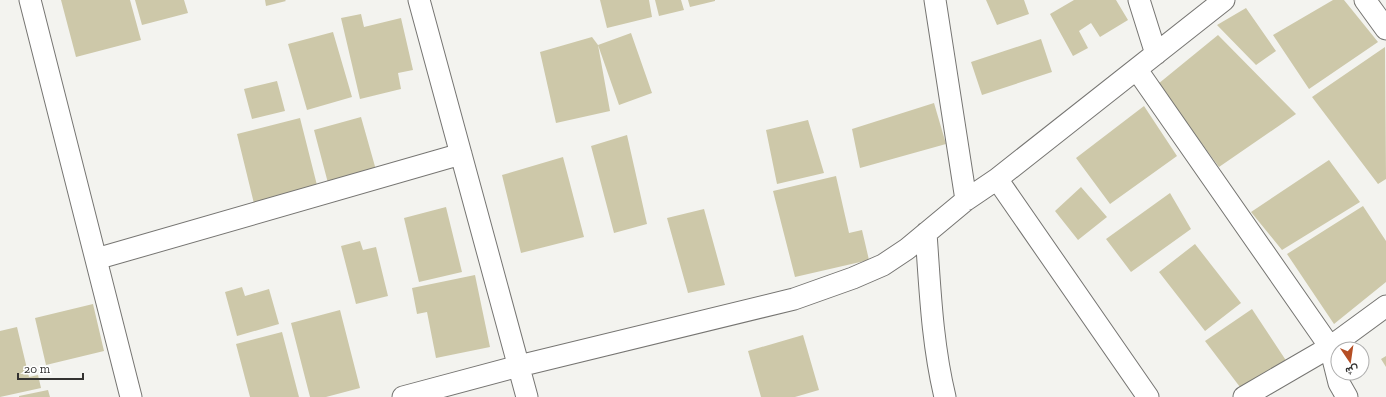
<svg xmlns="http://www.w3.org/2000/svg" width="1386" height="397" viewBox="0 0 1386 397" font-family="'Zilla Slab',Vazirmatn,serif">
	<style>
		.building { fill: #cdc8a9 }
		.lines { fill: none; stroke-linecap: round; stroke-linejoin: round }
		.minor-casing { stroke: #767572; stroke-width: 23 }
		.minor { stroke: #fff; stroke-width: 21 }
	</style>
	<rect width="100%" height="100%" fill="#f3f3ef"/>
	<path class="building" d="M61,0h69l11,40 -65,17z
		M135,0h49l4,13 -46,12z
		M265,0h20l1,1 -20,5z
		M600,0h49l3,17 -45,11z
		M655,0h26l3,10 -25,6z
		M688,0h27v1l-25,6z
		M986,0h38l5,14 -32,11z
		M1074,0h42l12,20 -28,17 -9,-14 -12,8 9,17 -15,8 -23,-42z
		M1333,0h11l34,42 -69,47 -36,-54z
		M1246,8l30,43 -20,14 -39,-40z
		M361,14l3,13 37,-9 12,52 -15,3 3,16 -41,10 -19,-81z
		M333,32l19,65 -45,13 -19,-66z
		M631,33l21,60 -33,12 -21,-60z
		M1218,35l78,79 -77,53 -61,-83z
		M592,37l6,8 12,66 -54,12 -16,-71z
		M1041,39l11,33 -70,23 -11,-33z
		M1385,47l1,132 -8,5 -66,-87z
		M277,81l8,30 -33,8 -8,-30z
		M934,103l12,41 -86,24 -8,-39z
		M1144,106l33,50 -67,48 -34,-46z
		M361,117l15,53 -48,13 -14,-53z
		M300,118l22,87 -64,15 -21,-86z
		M808,120l16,53 -47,11 -11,-54z
		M627,135l20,89 -33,9 -23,-87z
		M563,157l21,80 -63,16 -19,-78z
		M1329,160l31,42 -78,48 -31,-38z
		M836,176l13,57 13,-3 7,30 -74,17 -22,-86z
		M1081,187l26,30 -29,23 -23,-29z
		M1170,193l21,36 -60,43 -25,-33z
		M1363,206l23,35v41l-52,42 -47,-70z
		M446,207l16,65 -43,10 -15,-64z
		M704,209l21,76 -37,8 -21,-75z
		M360,241l3,9 13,-3 12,49 -32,8 -15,-58z
		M1195,244l46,59 -36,28 -46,-59z
		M475,275l15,72 -54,11 -9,-46 -10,2 -5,-26z
		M242,287l3,9 24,-7 10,35 -42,12 -12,-44z
		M93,304l11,47 -58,14 -11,-47z
		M1252,309l35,53 -44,29 -38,-50z
		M340,310l20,78 -34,9h-16l-19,-74z
		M17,327l12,50 9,-2 3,13 -41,9v-66z
		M282,332l17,65h-49l-14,-53z
		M803,335l16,55 -24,7h-34l-13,-46z
		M1386,356v11l-5,-8z
		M48,390l2,7h-31v-1z"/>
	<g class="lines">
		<g class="minor-casing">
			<path id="minor" d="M30,0l101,397
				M419,0l108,397
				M935,0l31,200
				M1139,0l17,54
				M1365,0l21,29
				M1137,70l193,277 9,36 8,14
				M997,179l151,218
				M926,233c4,55 6,110 19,164
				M96,259l365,-105
				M403,397l116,-31 275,-67 59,-21 30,-13 24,-16 59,-49 31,-21 227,-179
				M1244,397l86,-50 56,-41"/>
		</g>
		<use href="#minor" class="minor"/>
	</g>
	<g transform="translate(1350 361) rotate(167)"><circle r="19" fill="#ffffff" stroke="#adadad"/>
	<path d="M0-3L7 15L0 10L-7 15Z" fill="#b54e24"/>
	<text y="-6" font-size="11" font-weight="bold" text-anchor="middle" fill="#333231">ش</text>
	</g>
	<path d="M18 373v6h65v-6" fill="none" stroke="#333231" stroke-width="2"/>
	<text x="24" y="373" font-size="12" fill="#333231" stroke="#ffffff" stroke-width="3" paint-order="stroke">20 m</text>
</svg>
